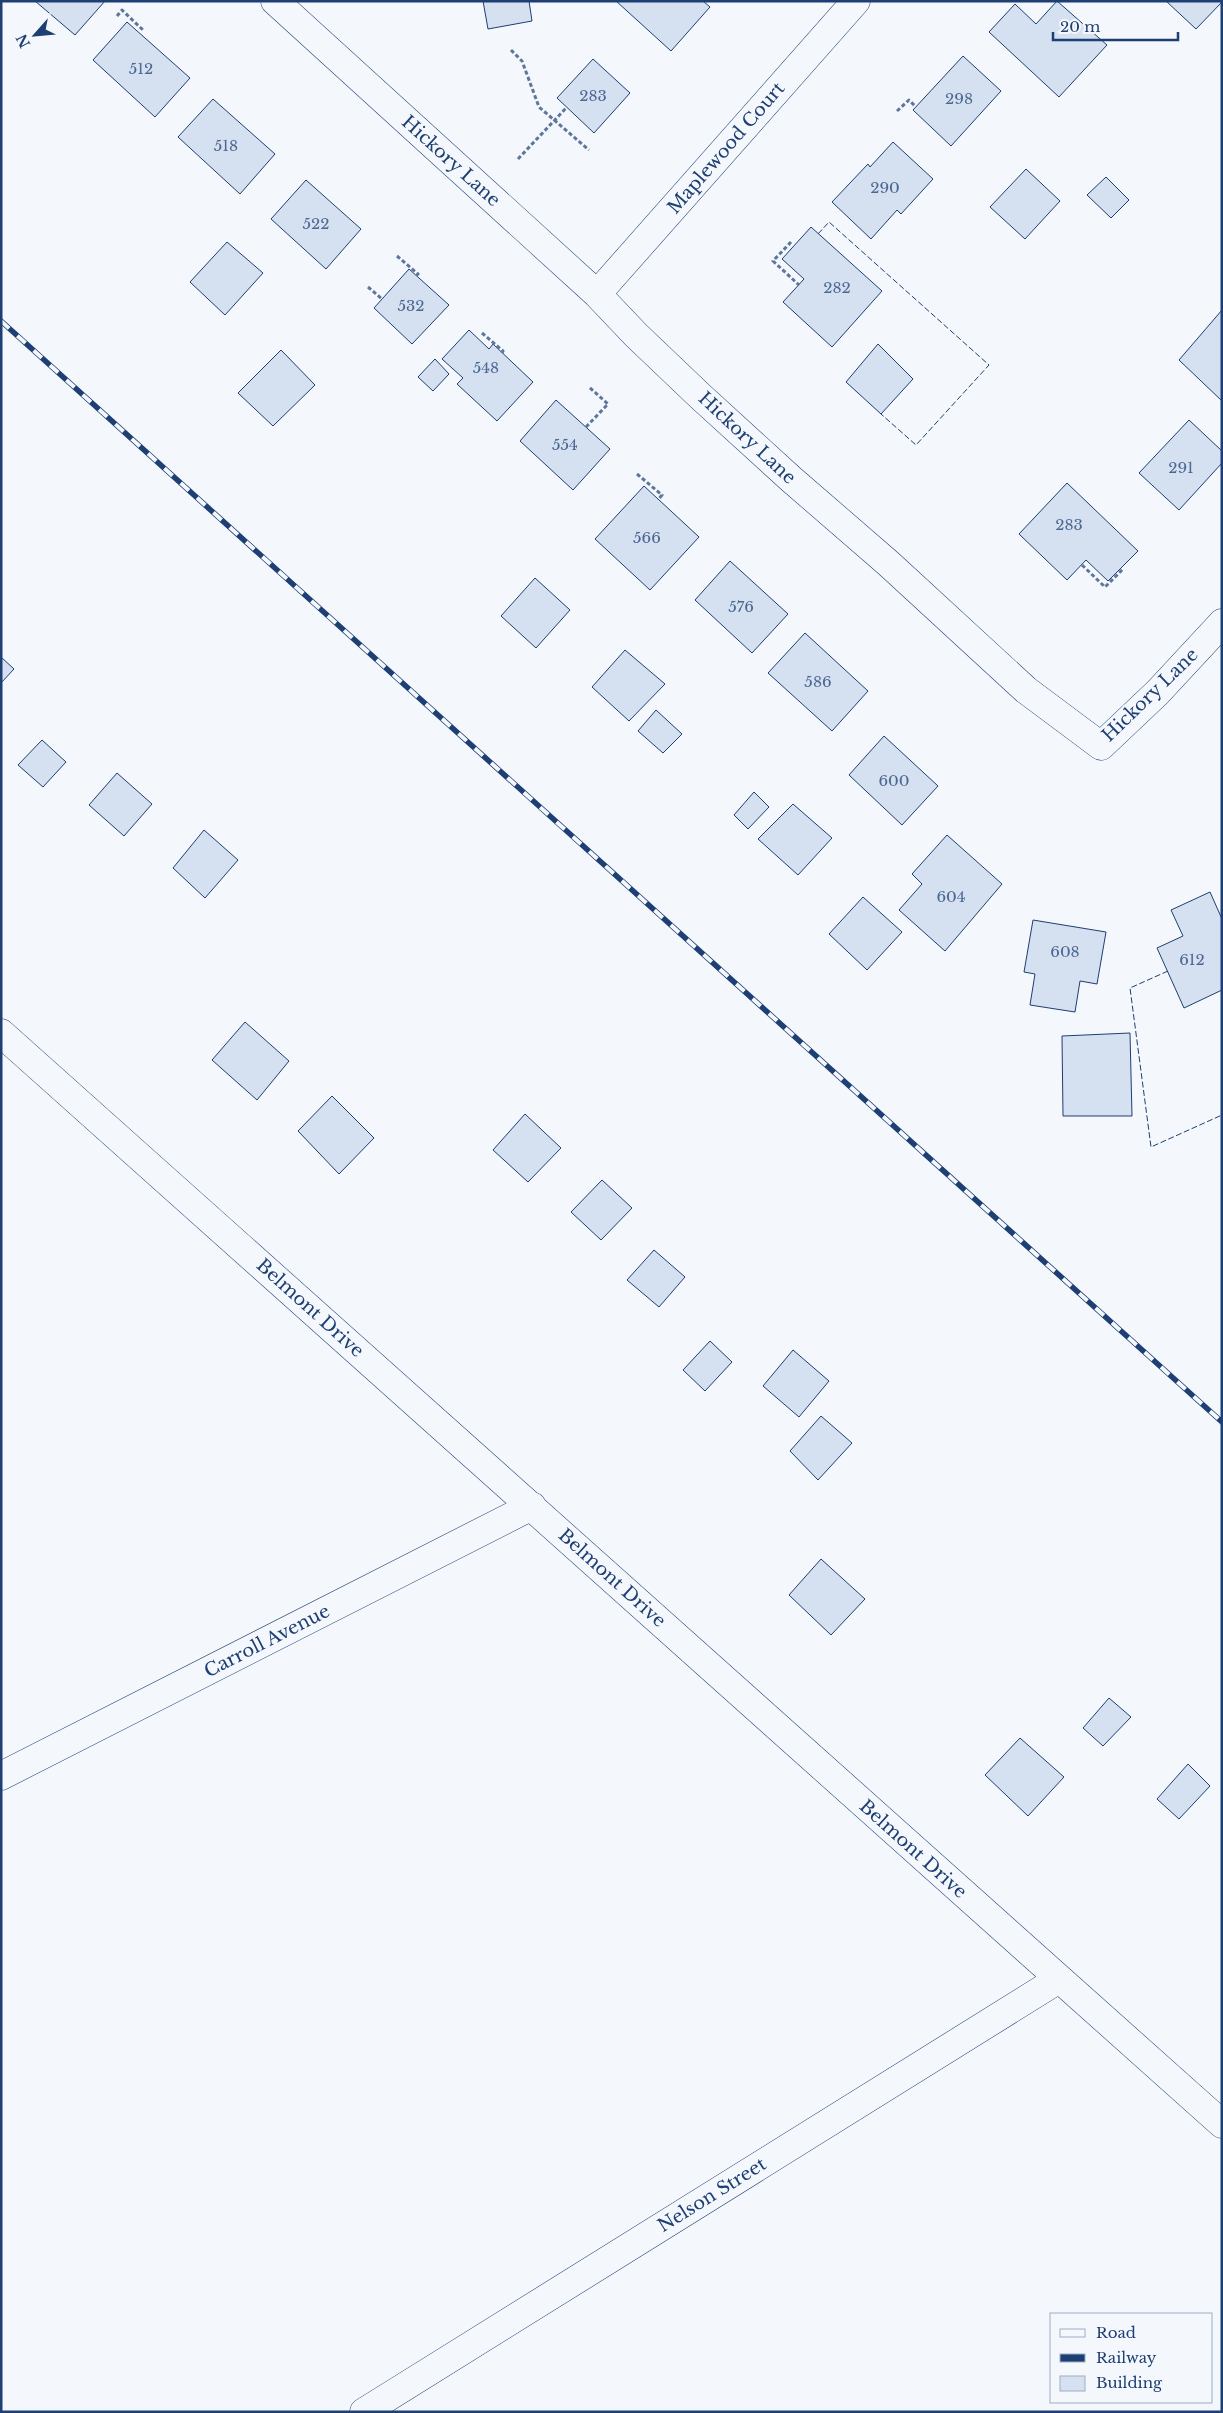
<svg xmlns="http://www.w3.org/2000/svg" width="1223" height="2413" viewBox="0 0 1223 2413" font-family="'Libre Baskerville',serif">
	<style>
		.building { fill: #d5e0f0; stroke: #1d3f73 }
		.lines { fill: none; stroke-linecap: round; stroke-linejoin: round }
		.street-casing { stroke: #1d3f73; stroke-width: 29 }
		.path { stroke: #5e769c; stroke-width: 3; stroke-dasharray: 4 2.5; stroke-linecap: butt }
		.street { stroke: #f4f7fb; stroke-width: 28 }
		.rail-casing { stroke: #1d3f73; stroke-width: 5.5 }
		.rail { stroke: #f4f7fb; stroke-width: 4; stroke-dasharray: 11; stroke-linecap: butt }
		.fence { stroke: #1d3f73; stroke-width: 1; stroke-dasharray: 6 2.5; stroke-linecap: butt }
		.labels { text-anchor: middle; stroke-width: 4; stroke-linejoin: round; paint-order: stroke }
		.number-label { font-size: 15px; fill: #4b6792 }
		.street-label { font-size: 18px; fill: #1d3f73; stroke: #f4f7fb }
	</style>
	<rect width="100%" height="100%" fill="#f4f7fb"/>
	<path class="building" d="M35,1h70l-30,34z
		M483,1h46l3,20 -44,8z
		M616,1h87l7,6 -39,44z
		M1057,1l50,44 -48,52 -70,-65 26,-28 21,20z
		M1166,1h56v1l-26,27z
		M127,22l63,56 -35,39 -62,-57z
		M963,56l38,35 -50,55 -38,-36z
		M593,59l37,34 -36,40 -37,-35z
		M213,99l62,55 -35,40 -62,-57z
		M893,142l40,37 -32,35 -4,-4 -26,29 -39,-37 36,-38 2,3z
		M1026,169l34,32 -35,38 -35,-32z
		M1106,177l23,23 -18,18 -24,-23z
		M306,180l55,49 -35,40 -55,-50z
		M811,227l71,64 -50,56 -49,-45 21,-23 -22,-20z
		M227,242l36,31 -38,42 -35,-33z
		M409,269l40,36 -37,39 -38,-36z
		M1222,310v91l-43,-41z
		M469,330l20,19 4,-5 40,38 -36,39 -40,-37 6,-6 -21,-19z
		M878,344l35,35 -32,35 -35,-32z
		M281,350l34,35 -42,41 -35,-33z
		M435,359l14,15 -16,17 -15,-14z
		M556,400l54,49 -37,41 -53,-49z
		M1189,420l33,31v12l-43,47 -40,-37z
		M1067,483l71,68 -30,30 -22,-21 -19,20 -48,-46z
		M644,486l55,51 -49,53 -55,-51z
		M730,561l58,53 -36,39 -57,-53z
		M535,578l35,32 -34,38 -35,-32z
		M805,633l63,58 -36,40 -64,-58z
		M625,650l40,34 -36,37 -37,-34z
		M1,657l13,12 -13,14z
		M656,710l26,24 -19,19 -25,-22z
		M884,736l54,50 -36,39 -53,-50z
		M42,740l24,22 -23,25 -25,-22z
		M117,773l35,31 -28,32 -35,-31z
		M754,792l15,15 -21,22 -14,-14z
		M793,804l39,34 -34,37 -40,-36z
		M204,830l34,30 -33,38 -32,-30z
		M947,835l55,49 -57,67 -46,-41 23,-26 -10,-10z
		M1210,892l12,27v71l-38,18 -27,-60 26,-12 -12,-26z
		M863,897l39,35 -35,38 -38,-36z
		M1033,920l73,12 -9,52 -17,-3 -5,31 -45,-7 5,-31 -11,-2z
		M245,1022l44,39 -32,39 -45,-40z
		M1130,1033l2,83h-69l-1,-80z
		M332,1096l42,42 -35,36 -41,-43z
		M525,1114l36,34 -33,34 -35,-32z
		M602,1180l30,28 -31,32 -30,-28z
		M654,1250l31,27 -26,30 -32,-27z
		M710,1341l22,21 -27,29 -22,-21z
		M793,1350l36,31 -30,36 -36,-31z
		M821,1416l31,27 -34,37 -28,-29z
		M821,1559l44,40 -34,36 -42,-40z
		M1109,1698l22,19 -28,29 -20,-18z
		M1020,1738l44,39 -36,39 -43,-41z
		M1188,1764l22,22 -31,33 -22,-20z"/>
	<g class="lines">
		<g class="street-casing">
			<path id="street" d="M275,1l322,293 39,41 64,61 91,83 97,84 138,127 75,56 57,-54 64,-69
				M597,294l259,-293
				M1,1033l1221,1091
				M1,1776l531,-270
				M364,2412l695,-433"/>
		</g>
		<path class="path" d="M117,16l5,-6 21,20
			M511,50l11,11 17,46 50,43
			M897,111l12,-11 7,7
			M518,159l49,-52
			M791,242l-18,19 26,24
			M397,256l21,18 -2,2
			M368,287l14,12
			M482,333l21,18 -1,2
			M586,427l22,-23 -19,-17
			M637,474l25,21 -4,5
			M1082,565l23,22 18,-18"/>
		<use href="#street" class="street"/>
		<g class="rail-casing">
			<path id="rail" d="M1,321l1221,1101"/>
		</g>
		<use href="#rail" class="rail"/>
		<path class="fence" d="M818,234l11,-12 160,143 -73,80 -35,-31
			M1168,971l-38,17 21,159 71,-32"/>
	</g>
	<g class="labels">
		<g class="number-label">
			<text x="141" y="74">512</text>
			<text x="593" y="101">283</text>
			<text x="959" y="104">298</text>
			<text x="226" y="151">518</text>
			<text x="885" y="193">290</text>
			<text x="316" y="229">522</text>
			<text x="837" y="293">282</text>
			<text x="411" y="311">532</text>
			<text x="486" y="373">548</text>
			<text x="565" y="450">554</text>
			<text x="1181" y="473">291</text>
			<text x="1069" y="530">283</text>
			<text x="647" y="543">566</text>
			<text x="741" y="612">576</text>
			<text x="818" y="687">586</text>
			<text x="894" y="786">600</text>
			<text x="951" y="902">604</text>
			<text x="1065" y="957">608</text>
			<text x="1192" y="965">612</text>
		</g>
		<g class="street-label">
			<text transform="translate(726 148) rotate(-49)" y="6">Maplewood Court</text>
			<text transform="translate(451 161) rotate(42)" y="6">Hickory Lane</text>
			<text transform="translate(747 438) rotate(43)" y="6">Hickory Lane</text>
			<text transform="translate(1150 695) rotate(-44)" y="6">Hickory Lane</text>
			<text transform="translate(310 1308) rotate(42)" y="6">Belmont Drive</text>
			<text transform="translate(612 1578) rotate(42)" y="6">Belmont Drive</text>
			<text transform="translate(267 1641) rotate(-27)" y="6">Carroll Avenue</text>
			<text transform="translate(913 1849) rotate(42)" y="6">Belmont Drive</text>
			<text transform="translate(712 2195) rotate(-32)" y="6">Nelson Street</text>
		</g>
	</g>
	<rect width="1223" height="2413" fill="none" stroke="#1d3f73" stroke-width="5"/>
	<rect x="1050" y="2313" width="162" height="90" fill="#f4f7fb" stroke="#9eadc5"/>
	<rect x="1060" y="2329" width="25" height="8" fill="#f4f7fb" stroke="#9eadc5"/>
	<text x="1096" y="2338" font-size="15" fill="#1d3f73">Road</text>
	<rect x="1060" y="2354" width="25" height="8" fill="#1d3f73" stroke="#9eadc5"/>
	<text x="1096" y="2363" font-size="15" fill="#1d3f73">Railway</text>
	<rect x="1060" y="2376" width="25" height="15" fill="#d5e0f0" stroke="#9eadc5"/>
	<text x="1096" y="2388" font-size="15" fill="#1d3f73">Building</text>
	<g transform="translate(35 35) rotate(243)" stroke="#f4f7fb" stroke-width="4" paint-order="stroke">
	<path d="M0-4L9 19L0 12L-9 19Z" fill="#1d3f73"/>
	<text y="-8" font-size="14" font-weight="bold" text-anchor="middle" fill="#1d3f73">N</text>
	</g>
	<path d="M1053 32v8h125v-8" fill="none" stroke="#1d3f73" stroke-width="2.5"/>
	<text x="1060" y="32" font-size="15" fill="#1d3f73" stroke="#f4f7fb" stroke-width="4" paint-order="stroke">20 m</text>
</svg>
